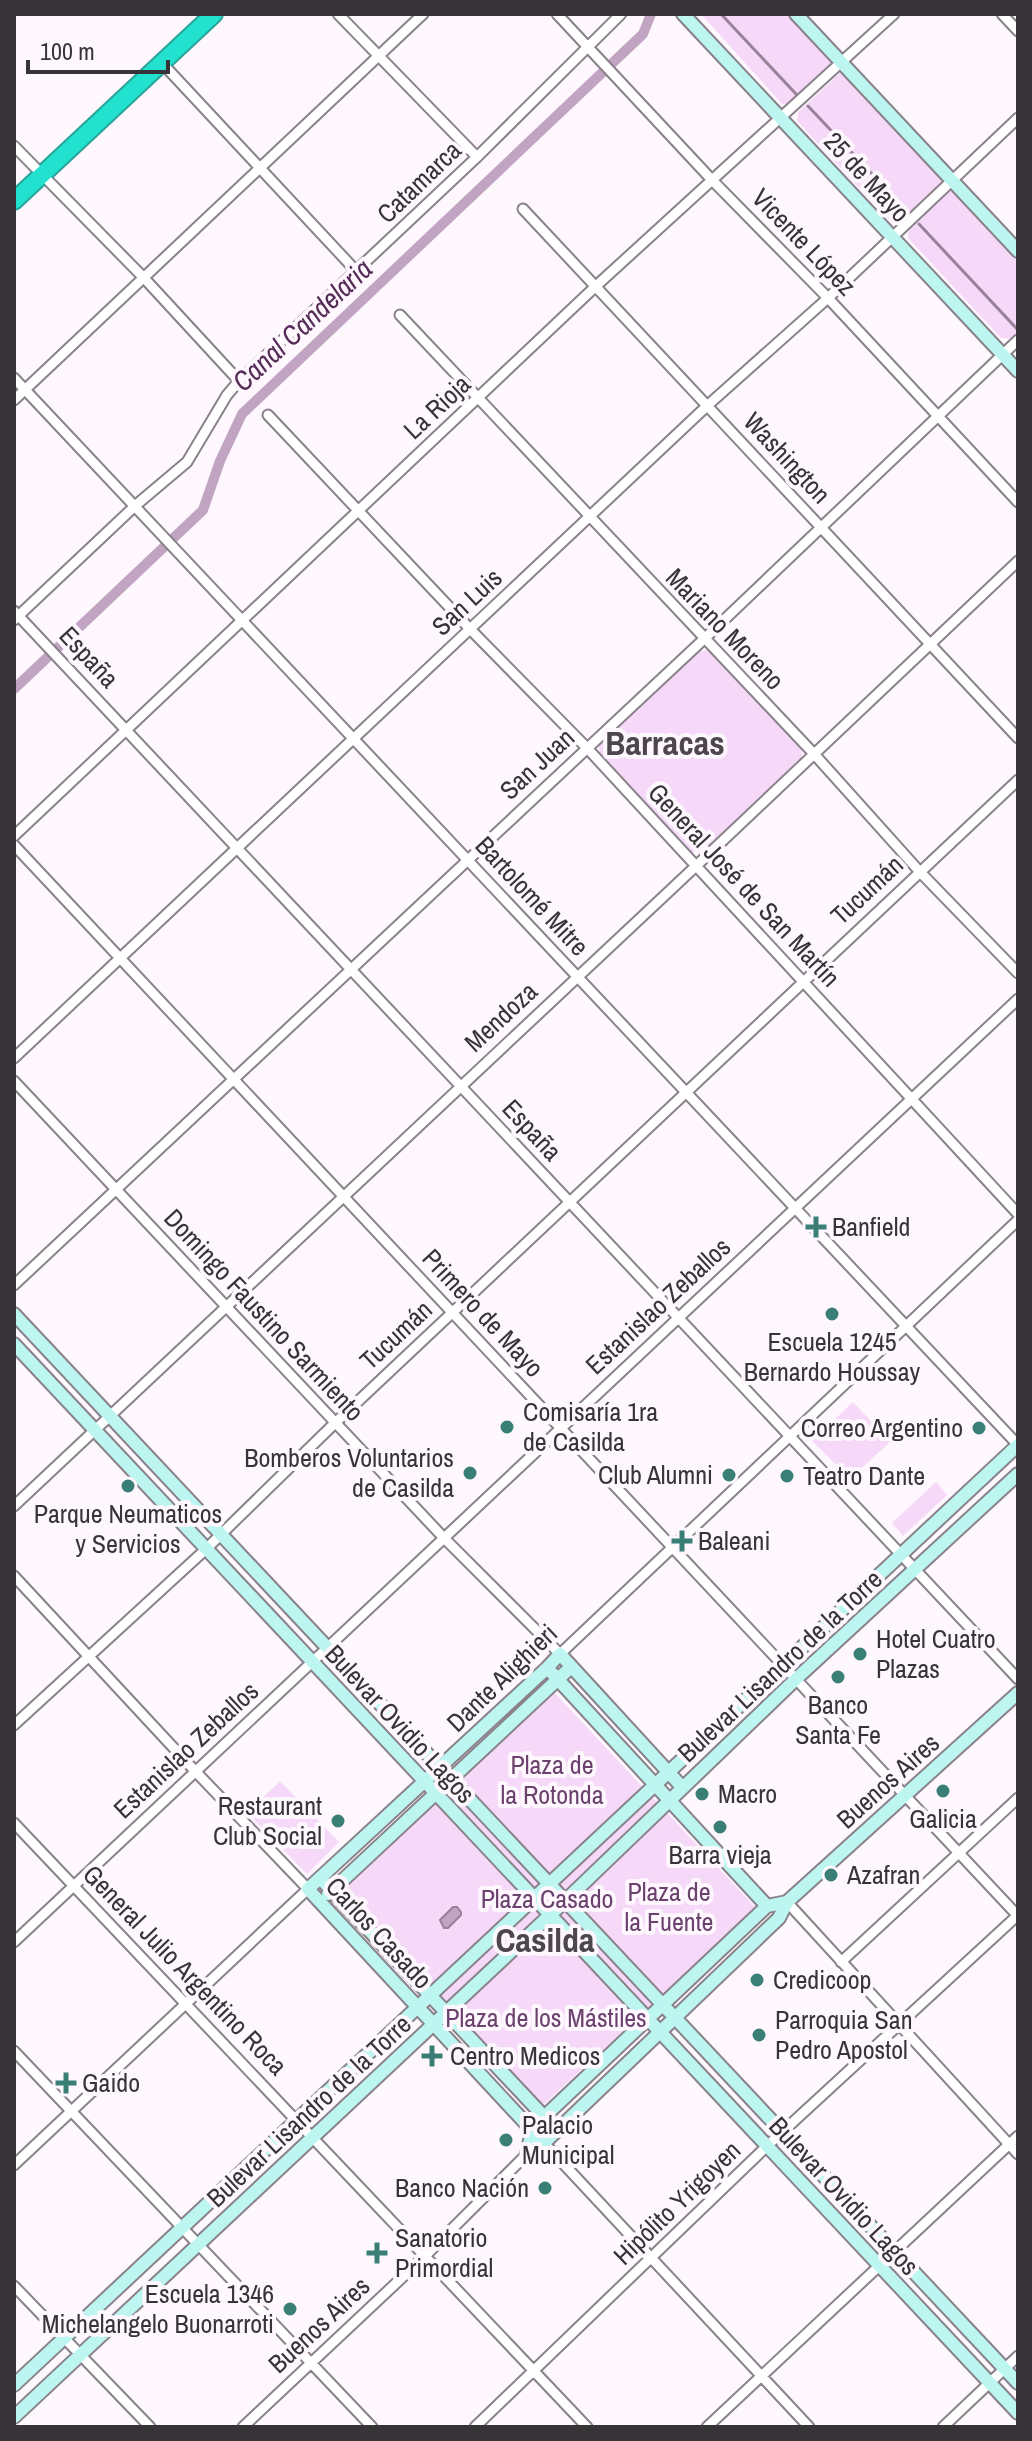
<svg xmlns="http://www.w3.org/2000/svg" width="1032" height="2441" viewBox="0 0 1032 2441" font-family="'Archivo Narrow',sans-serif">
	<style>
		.green { fill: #f6d9f8 }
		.water { fill: #c1a3c2; stroke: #988298; stroke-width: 2 }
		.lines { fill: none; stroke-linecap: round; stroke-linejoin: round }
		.stream { stroke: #988298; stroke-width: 3 }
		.canal { stroke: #c1a3c2; stroke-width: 10 }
		.street-casing { stroke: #89828a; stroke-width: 13 }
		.secondary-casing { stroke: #89828a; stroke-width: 16 }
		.highway-casing { stroke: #29a499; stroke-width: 20 }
		.street { stroke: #fff; stroke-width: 9 }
		.secondary { stroke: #bdf6f0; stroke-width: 12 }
		.highway { stroke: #22e1ce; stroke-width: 16 }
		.poi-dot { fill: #397f76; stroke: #fef7fe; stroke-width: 3 }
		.labels { text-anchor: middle; stroke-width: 8; stroke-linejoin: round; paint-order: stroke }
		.street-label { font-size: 26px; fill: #373437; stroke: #fef7fe }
		.poi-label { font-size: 26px; fill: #373437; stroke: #fef7fe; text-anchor: start }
		.park-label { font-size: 26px; fill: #6b426e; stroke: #fef7fe }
		.water-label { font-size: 28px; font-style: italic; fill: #542c57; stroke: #fef7fe }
		.district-label { font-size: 34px; font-weight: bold; fill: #4d474d; stroke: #fef7fe }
	</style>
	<rect width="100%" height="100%" fill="#fef7fe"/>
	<path class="green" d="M701,14h92l39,45 -1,8 -42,37h-7z
		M839,74h9l94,103 -1,8 -42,37 -9,-1 -93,-100 1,-9z
		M957,191l61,66v75l-7,7 -10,-1 -93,-100 1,-9 38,-37z
		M708,650l93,99 1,8 -100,95h-14l-88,-97 -2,-13 101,-91z
		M853,1402l37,40 -40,37 -38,-38z
		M936,1482l11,13 -44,41 -11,-13z
		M552,1690l204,218 -216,200 -203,-218z
		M280,1781l59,61 -32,32 -60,-61z"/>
	<path class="water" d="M453,1907h4l4,5v3l-13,13h-4l-4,-8z"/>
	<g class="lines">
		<path class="stream" d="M721,14l76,81
			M808,106l98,104
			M919,224l98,105"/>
		<path class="canal" d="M14,689l189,-179 17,-49 22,-47 401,-380 8,-20"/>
		<g class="street-casing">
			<path id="street" d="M338,14l139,143
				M557,14l155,166 116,118 190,204
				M1002,14l16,17
				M162,63l195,209
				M14,146l130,132 95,103
				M523,209l495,529
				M400,315l415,440 105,117 98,101
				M14,378l1004,1067
				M14,400l409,-386
				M268,415l202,214 117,119 431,466
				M14,611l1004,1068
				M14,620l122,-115 51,-43 40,-67 12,-14 238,-224 144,-143
				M14,836l582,-550 298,-272
				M14,845l1004,1071
				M14,1058l694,-653 120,-107 190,-180
				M14,1081l429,456 117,117 458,-434
				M14,1285l690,-646 314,-299
				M14,1506l682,-640 322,-305
				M14,1576l182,196 112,117 -294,276
				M14,1725l191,-175 130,-127 683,-643
				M14,1823l573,604
				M787,1902l231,252
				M14,1942l1004,-943
				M841,1962l177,-164
				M14,2051l358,376
				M544,2143l265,284
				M14,2286l136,141
				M243,2427l182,-171 102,-102
				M475,2427l292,-281 251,-231
				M707,2427l311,-291
				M943,2427l75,-71"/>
		</g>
		<g class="secondary-casing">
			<path id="secondary" d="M683,14l335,357
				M796,14l222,237
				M14,1314l1004,1069
				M14,1344l1004,1069
				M552,1673l215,233
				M320,1878l229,244
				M328,1894l243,-227
				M544,2143l-236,-254 239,-221 13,-14 122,133
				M527,2154l17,-11 235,-225 8,-16 231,-209
				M527,2154l5,-23 12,-14 223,-211 20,-4
				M14,2385l1004,-940
				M14,2417l551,-516 232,-223 221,-204"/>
		</g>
		<g class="highway-casing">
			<path id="highway" d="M14,201l200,-187"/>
		</g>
		<use href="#street" class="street"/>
		<use href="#secondary" class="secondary"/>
		<use href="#highway" class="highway"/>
	</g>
	<g class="poi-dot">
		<path d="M812 1215h8v8h8v8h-8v8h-8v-8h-8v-8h8z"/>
		<circle cx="832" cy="1314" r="8"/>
		<circle cx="507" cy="1427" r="8"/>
		<circle cx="979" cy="1428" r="8"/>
		<circle cx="470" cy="1473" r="8"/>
		<circle cx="729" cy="1475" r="8"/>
		<circle cx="787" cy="1476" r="8"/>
		<circle cx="128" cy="1486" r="8"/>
		<path d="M678 1529h8v8h8v8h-8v8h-8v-8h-8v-8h8z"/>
		<circle cx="860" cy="1654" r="8"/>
		<circle cx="838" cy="1677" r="8"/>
		<circle cx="943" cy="1791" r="8"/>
		<circle cx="702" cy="1794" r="8"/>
		<circle cx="338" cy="1821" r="8"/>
		<circle cx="720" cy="1827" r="8"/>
		<circle cx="831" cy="1875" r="8"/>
		<circle cx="757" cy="1980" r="8"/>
		<circle cx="759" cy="2035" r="8"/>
		<path d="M428 2044h8v8h8v8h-8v8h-8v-8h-8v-8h8z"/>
		<path d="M62 2071h8v8h8v8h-8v8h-8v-8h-8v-8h8z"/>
		<circle cx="506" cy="2140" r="8"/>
		<circle cx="545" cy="2188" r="8"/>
		<path d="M373 2241h8v8h8v8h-8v8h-8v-8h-8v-8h8z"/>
		<circle cx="290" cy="2309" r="8"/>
	</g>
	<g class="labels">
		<g class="street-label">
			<text transform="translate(867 177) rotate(47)" y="9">25 de Mayo</text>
			<text transform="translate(419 182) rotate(-44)" y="9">Catamarca</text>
			<text transform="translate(804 242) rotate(46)" y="9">Vicente López</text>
			<text transform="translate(437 407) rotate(-43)" y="9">La Rioja</text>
			<text transform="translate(787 458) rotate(47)" y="9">Washington</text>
			<text transform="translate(467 602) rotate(-43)" y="9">San Luis</text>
			<text transform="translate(725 629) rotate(46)" y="9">Mariano Moreno</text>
			<text transform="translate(89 657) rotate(47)" y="9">España</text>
			<text transform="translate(537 764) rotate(-43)" y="9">San Juan</text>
			<text transform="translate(744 885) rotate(47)" y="9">General José de San Martín</text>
			<text transform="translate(867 890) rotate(-43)" y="9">Tucumán</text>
			<text transform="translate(532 896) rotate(47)" y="9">Bartolomé Mitre</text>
			<text transform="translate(501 1017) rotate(-43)" y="9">Mendoza</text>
			<text transform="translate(532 1130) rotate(47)" y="9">España</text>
			<text transform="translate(658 1306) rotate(-43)" y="9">Estanislao Zeballos</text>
			<text transform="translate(483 1313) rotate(47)" y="9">Primero de Mayo</text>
			<text transform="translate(264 1315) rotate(47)" y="9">Domingo Faustino Sarmiento</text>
			<text transform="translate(396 1335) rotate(-43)" y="9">Tucumán</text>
			<text transform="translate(780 1666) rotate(-43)" y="9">Bulevar Lisandro de la Torre</text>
			<text transform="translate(502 1678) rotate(-44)" y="9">Dante Alighieri</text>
			<text transform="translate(400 1724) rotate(47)" y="9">Bulevar Ovidio Lagos</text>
			<text transform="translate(186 1750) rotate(-43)" y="9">Estanislao Zeballos</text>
			<text transform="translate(888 1781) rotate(-42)" y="9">Buenos Aires</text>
			<text transform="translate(379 1933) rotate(47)" y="9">Carlos Casado</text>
			<text transform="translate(185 1970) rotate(46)" y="9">General Julio Argentino Roca</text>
			<text transform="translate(309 2111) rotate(-43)" y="9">Bulevar Lisandro de la Torre</text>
			<text transform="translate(844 2196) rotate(47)" y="9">Bulevar Ovidio Lagos</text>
			<text transform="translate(677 2203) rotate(-44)" y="9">Hipólito Yrigoyen</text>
			<text transform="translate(319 2325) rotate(-43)" y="9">Buenos Aires</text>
		</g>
		<g class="poi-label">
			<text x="832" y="1236">Banfield</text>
			<text x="832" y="1351" text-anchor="middle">Escuela 1245<tspan x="832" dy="30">Bernardo Houssay</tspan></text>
			<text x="523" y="1421">Comisaría 1ra<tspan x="523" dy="30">de Casilda</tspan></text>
			<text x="963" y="1437" text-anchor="end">Correo Argentino</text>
			<text x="454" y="1467" text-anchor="end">Bomberos Voluntarios<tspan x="454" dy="30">de Casilda</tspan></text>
			<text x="713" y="1484" text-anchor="end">Club Alumni</text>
			<text x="803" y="1485">Teatro Dante</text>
			<text x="128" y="1523" text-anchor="middle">Parque Neumaticos<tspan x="128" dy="30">y Servicios</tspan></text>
			<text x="698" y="1550">Baleani</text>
			<text x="876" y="1648">Hotel Cuatro<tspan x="876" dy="30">Plazas</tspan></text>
			<text x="838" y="1714" text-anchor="middle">Banco<tspan x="838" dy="30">Santa Fe</tspan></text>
			<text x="718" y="1803">Macro</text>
			<text x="322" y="1815" text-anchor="end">Restaurant<tspan x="322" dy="30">Club Social</tspan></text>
			<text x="943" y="1828" text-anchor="middle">Galicia</text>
			<text x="720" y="1864" text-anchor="middle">Barra vieja</text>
			<text x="847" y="1884">Azafran</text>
			<text x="773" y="1989">Credicoop</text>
			<text x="775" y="2029">Parroquia San<tspan x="775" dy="30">Pedro Apostol</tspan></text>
			<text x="450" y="2065">Centro Medicos</text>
			<text x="82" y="2092">Gaido</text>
			<text x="522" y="2134">Palacio<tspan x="522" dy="30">Municipal</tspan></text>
			<text x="529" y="2197" text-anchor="end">Banco Nación</text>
			<text x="395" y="2247">Sanatorio<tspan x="395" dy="30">Primordial</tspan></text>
			<text x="274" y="2303" text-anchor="end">Escuela 1346<tspan x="274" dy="30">Michelangelo Buonarroti</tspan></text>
		</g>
		<g class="park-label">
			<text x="552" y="1774">Plaza de<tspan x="552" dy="30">la Rotonda</tspan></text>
			<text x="669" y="1901">Plaza de<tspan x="669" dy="30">la Fuente</tspan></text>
			<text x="547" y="1908">Plaza Casado</text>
			<text x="546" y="2027">Plaza de los Mástiles</text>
		</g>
		<g class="water-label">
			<text transform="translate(302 325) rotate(-43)" y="10">Canal Candelaria</text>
		</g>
		<g class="district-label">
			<text x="665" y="755">Barracas</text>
			<text x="545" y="1952">Casilda</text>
		</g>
	</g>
	<rect width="1032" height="2441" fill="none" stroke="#373437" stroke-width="32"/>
	<path d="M28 60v12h140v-12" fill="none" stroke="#373437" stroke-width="4"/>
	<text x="40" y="60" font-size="24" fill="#373437" stroke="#fef7fe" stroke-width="6" paint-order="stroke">100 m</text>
</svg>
